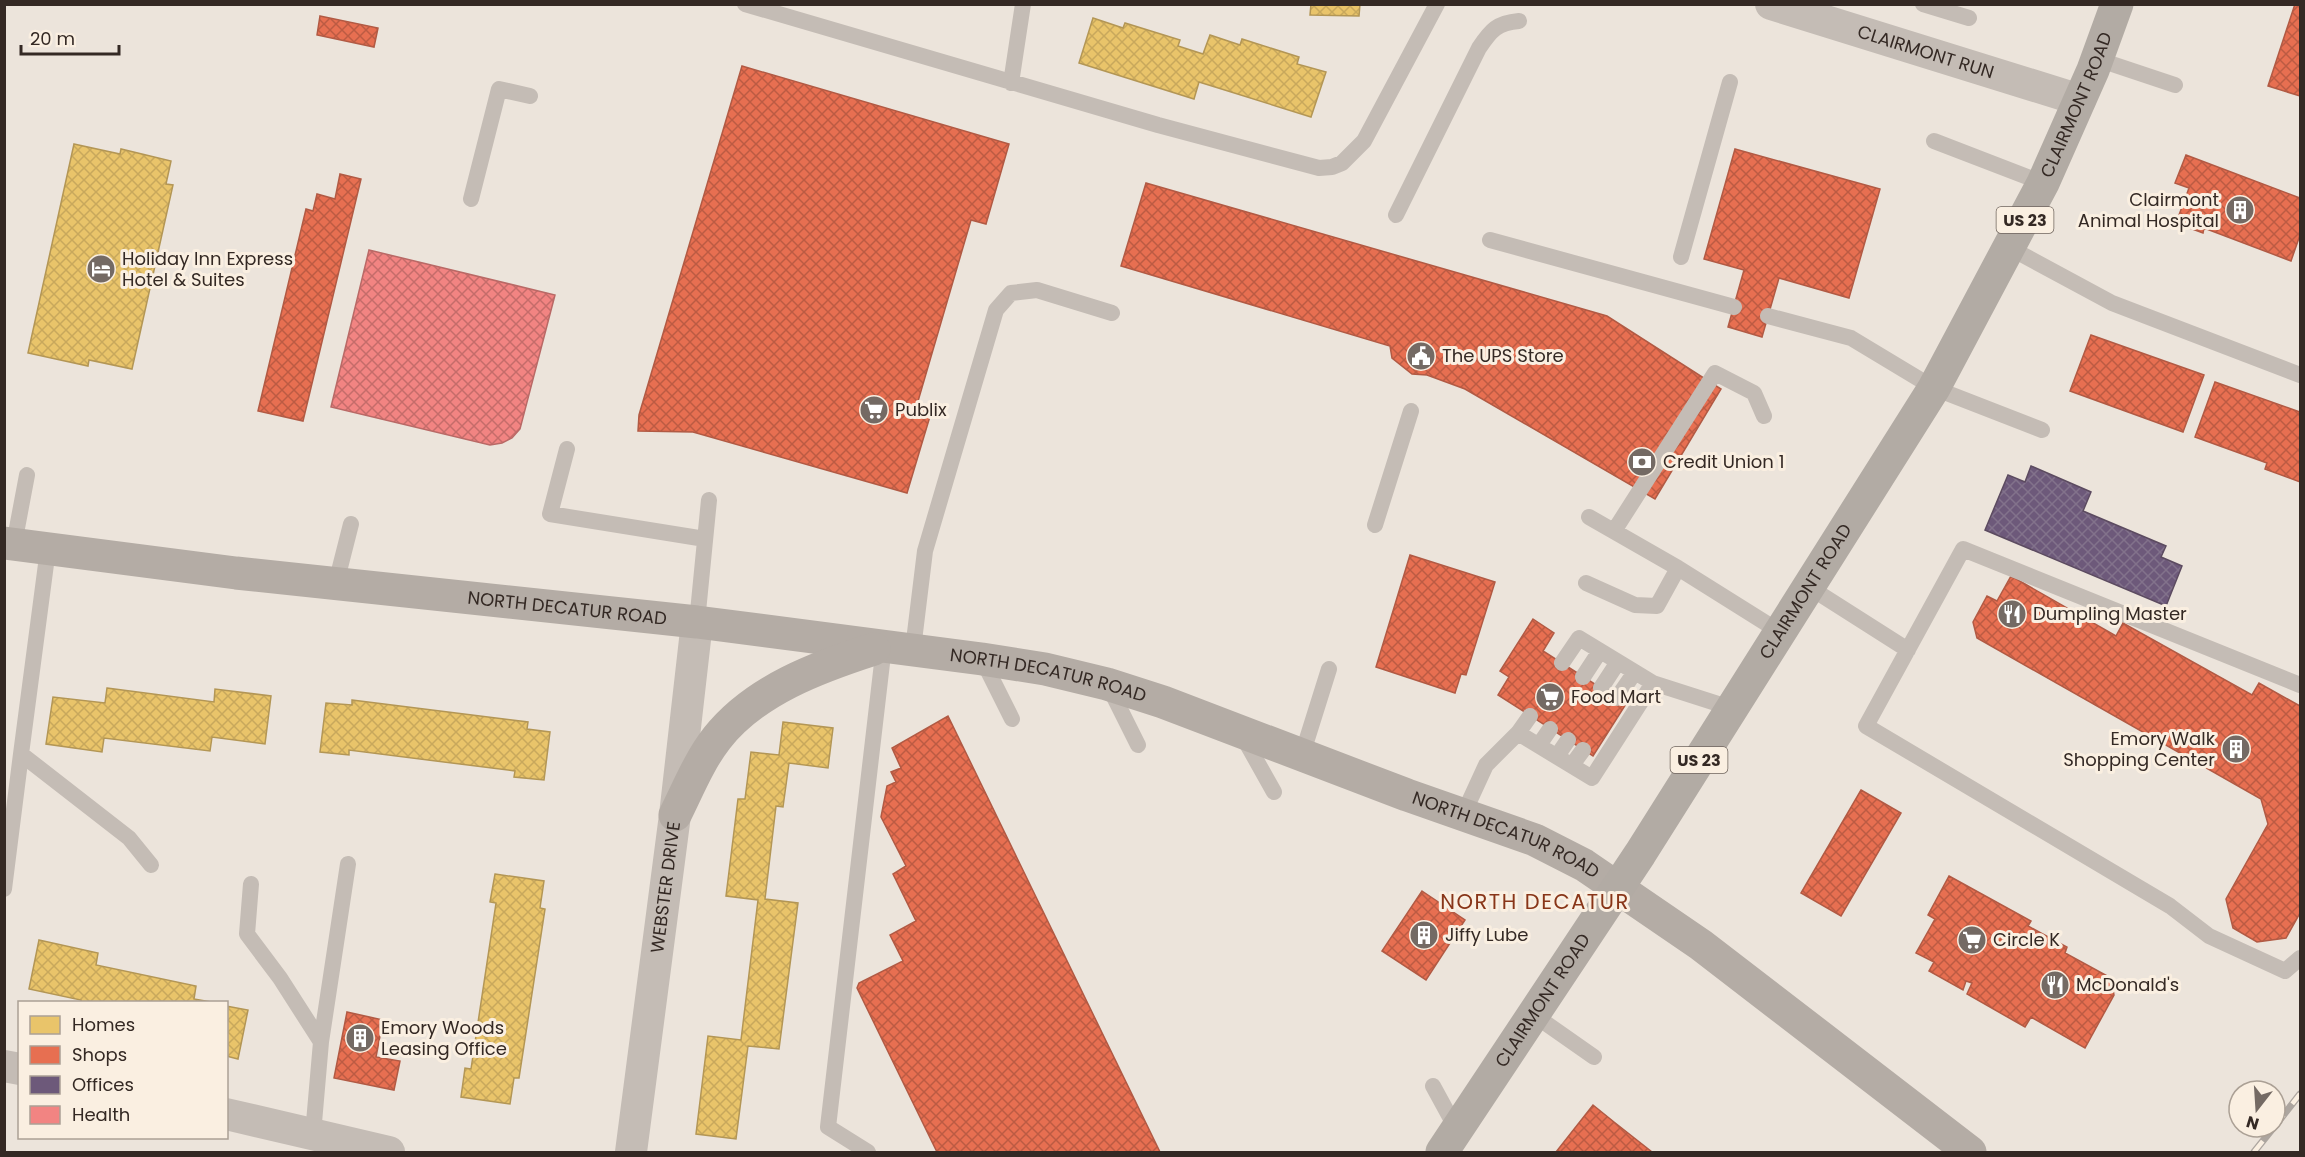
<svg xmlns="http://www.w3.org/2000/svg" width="2305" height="1157" viewBox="0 0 2305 1157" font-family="Poppins,sans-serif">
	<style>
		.homes { fill: url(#homes-cross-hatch); stroke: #b39655; stroke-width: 1.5 }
		.shops { fill: url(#shops-cross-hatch); stroke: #b15a44; stroke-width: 1.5 }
		.offices { fill: url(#offices-cross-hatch); stroke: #5c4b60; stroke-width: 1.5 }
		.health { fill: url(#health-cross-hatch); stroke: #b96966; stroke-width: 1.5 }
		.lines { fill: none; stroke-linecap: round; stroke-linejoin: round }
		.lane { stroke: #c4bcb5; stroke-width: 16 }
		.street { stroke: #c4bcb5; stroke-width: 32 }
		.secondary { stroke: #b4aca5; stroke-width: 33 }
		.primary { stroke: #b2aba4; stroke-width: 33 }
		.rail-casing { stroke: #aca59f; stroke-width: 7 }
		.rail { stroke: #faefe1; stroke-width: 4.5; stroke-dasharray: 14; stroke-linecap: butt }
		.labels { text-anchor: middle; stroke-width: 6; stroke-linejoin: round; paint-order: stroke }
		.shield { fill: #faefe1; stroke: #6f645d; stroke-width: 1.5 }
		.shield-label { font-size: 16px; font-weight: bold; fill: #342924 }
		.street-label { font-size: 18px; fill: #342924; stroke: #faefe1 }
		.poi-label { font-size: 18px; fill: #342924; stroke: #faefe1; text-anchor: start }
		.quarter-label { font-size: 21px; letter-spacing: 1.5px; fill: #883518; stroke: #faefe1 }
	</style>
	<defs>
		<pattern id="homes-cross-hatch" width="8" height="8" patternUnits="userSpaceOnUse" patternTransform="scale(1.5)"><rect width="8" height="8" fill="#e9c46a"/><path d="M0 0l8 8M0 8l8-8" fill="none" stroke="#c8a85c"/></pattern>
		<pattern id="shops-cross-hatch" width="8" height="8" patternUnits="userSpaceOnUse" patternTransform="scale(1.5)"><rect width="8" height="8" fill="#e76f51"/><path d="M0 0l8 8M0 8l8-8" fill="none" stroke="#bc5b43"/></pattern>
		<pattern id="offices-cross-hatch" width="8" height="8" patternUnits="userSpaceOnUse" patternTransform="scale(1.5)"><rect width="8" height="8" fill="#6d597a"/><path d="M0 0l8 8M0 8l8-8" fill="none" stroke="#82728b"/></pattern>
		<pattern id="health-cross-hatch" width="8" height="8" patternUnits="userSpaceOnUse" patternTransform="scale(1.5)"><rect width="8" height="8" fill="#f28482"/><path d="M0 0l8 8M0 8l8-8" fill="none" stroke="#c56c6a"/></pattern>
	</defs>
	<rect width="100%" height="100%" fill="#ece4db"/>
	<path class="homes" d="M1311,4h49l-1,12 -49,-1z
		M1093,18l30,10 2,-5 55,17 -2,6 25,8 7,-19 30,10 2,-6 57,18 -2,7 29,8 -15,45 -112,-35 -5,17 -115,-36z
		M74,144l46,10 1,-5 50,12 -5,23 7,1 -41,184 -43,-9 -1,6 -60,-13z
		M107,688l107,14 1,-13 56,7 -6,48 -53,-7 -2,14 -106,-13 -2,14 -56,-8 7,-47 52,6z
		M352,700l176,22 -1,7 23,3 -6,48 -30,-3 1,-6 -166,-21v5l-29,-3 6,-49 26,2z
		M783,722l50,6 -5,40 -39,-5 -6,44 -7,-1 -11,93 33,4 -19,146 -31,-3 -12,93 -40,-5 12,-98 33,4 17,-140 -32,-4 12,-97h7l6,-47 28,3z
		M495,874l49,7 -4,27 5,1 -26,169h-5l-4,26 -49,-7 4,-29 6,1 25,-166 -6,-1z
		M39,940l59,13 -2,12 100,21 -2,13 17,3h-130v-2l-52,-11z
		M226,1006l22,4 -10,49 -12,-3z"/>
	<path class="shops" d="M2295,4h5v92l-32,-10z
		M320,16l58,12 -4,19 -57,-12z
		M742,66l267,78 -23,80 -15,-4 -55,188 15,5 -24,80 -214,-61 -55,-1 1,-16z
		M1735,149l145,40 -31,109 -70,-20 -17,59 -34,-10 16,-57 -40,-11z
		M2186,155l114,43v37l-9,26 -87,-33 -1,5 -27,-10 13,-35 -14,-5z
		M340,174l21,5 -58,242 -45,-10 48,-202 7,2 4,-17 18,5z
		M1146,183l461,133 114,73 -66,110 -190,-110 -38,-14 -15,-1 -20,-16 -2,-12 -269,-80z
		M2091,335l113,40 -21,57 -113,-41z
		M2215,382l85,30v70l-35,-13 2,-6 -72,-26z
		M1410,555l85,27 -29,93 -5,-1 -6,19 -79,-26z
		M2011,576l105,60 7,-13 129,72 7,-12 41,23v207l-14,25 -29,4 -24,-14 -7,-29 42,-75 -7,-25 -284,-161 -4,-16 14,-26 10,5z
		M1533,619l21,14 -11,18 83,53 -33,52 -95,-61 11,-18 -9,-6z
		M948,716l212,436h-223l-80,-164 2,-5 44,-22 -13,-26 26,-14 -23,-47 13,-8 -25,-49 6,-31 9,-4 -5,-10 10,-4 -9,-20z
		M1861,790l40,23 -60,103 -40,-23z
		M1949,876l82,45 -3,5 39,21 -2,6 46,25 3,17 -29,53 -54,-31 -6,10 -58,-33 5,-11 -6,-2 -3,9 -34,-19 5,-9 -18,-9 19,-34 -7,-4z
		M1422,891l43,29 -39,60 -44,-29z
		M347,1012l36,8 -7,37 24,4 -6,29 -60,-12z
		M1593,1105l21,17 38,30h-96z"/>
	<path class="offices" d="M2031,466l60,26 -8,19 83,35 -5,11 21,9 -16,40 -181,-76 23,-55 17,7z"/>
	<path class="health" d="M369,250l186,45 -35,134 -8,9 -10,5 -12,2 -159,-38z"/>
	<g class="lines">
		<path class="lane" d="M745,4l413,121 161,43 13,-1 10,-4 22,-22 73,-137
			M1923,4l46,14
			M2097,59l78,26
			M1011,83l12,-79
			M1934,141l109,42
			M471,199l28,-110 31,7
			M1396,215l83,-167c12,-18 18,-25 40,-27
			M1490,240l244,67
			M2010,248l102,55 188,72
			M1681,257l49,-175
			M1768,316l83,22 83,50 108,42
			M567,449l-17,65 155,25
			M1589,517l89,51 102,64
			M1375,525l36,-114
			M1614,531l101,-158 39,20 10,23
			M14,544l13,-69
			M48,549l-27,205 108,84 22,27
			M336,583l15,-59
			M1586,583l49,22 22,1 21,-38
			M1809,587l99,63
			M697,622l12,-122
			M913,649l12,-98 71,-241 15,-17 26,-3 75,23
			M982,659l30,60
			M1562,663l17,-25 74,45 78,25
			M1583,677l17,-26
			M1108,685l30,60
			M2300,685l-337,-136 -97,177 304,180 39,30 76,35 15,-13
			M1601,688l17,-26
			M1617,698l18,-26
			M1518,733l74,45 61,-95
			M1242,735l32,57
			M1539,745l11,-16
			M1302,755l27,-86
			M1557,756l11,-16
			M1572,765l11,-15
			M1463,815l23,-50 32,-32 12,-17
			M251,884l-4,50 33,44 41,64 -8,92
			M4,889l17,-135
			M1534,1015l60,42
			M321,1042l27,-178
			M1433,1086l24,44
			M868,1152l-40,-25 56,-481"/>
		<g class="street">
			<path id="s1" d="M1771,4l309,96"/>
			<path d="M4,1066l16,3"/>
			<path d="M226,1114l163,38"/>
			<path id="s2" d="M631,1152l44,-337 22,-193"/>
		</g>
		<g class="secondary">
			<path id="s3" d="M4,543l232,30 461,49 285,37 63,10 62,15 56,18 244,93 128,45 49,25 117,80 269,207"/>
			<path d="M675,815c13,-26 24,-54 42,-77 38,-48 101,-71 157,-89"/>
		</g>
		<path class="primary" id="s4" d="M1442,1152l198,-298 294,-466 109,-205 50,-113 24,-66"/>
		<g class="rail-casing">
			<path id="rail" d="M2275,1126l25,-32
				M2254,1152l20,-25"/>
		</g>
		<use href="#rail" class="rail"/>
	</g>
	<defs>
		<g id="building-disc" transform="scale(1.5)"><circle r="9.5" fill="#746a64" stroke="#faefe1"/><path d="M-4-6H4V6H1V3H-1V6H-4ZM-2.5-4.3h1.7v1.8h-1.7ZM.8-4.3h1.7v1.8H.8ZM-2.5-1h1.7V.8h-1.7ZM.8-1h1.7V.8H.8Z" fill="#fff"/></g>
		<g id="hotel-disc" transform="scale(1.5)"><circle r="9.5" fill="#746a64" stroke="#faefe1"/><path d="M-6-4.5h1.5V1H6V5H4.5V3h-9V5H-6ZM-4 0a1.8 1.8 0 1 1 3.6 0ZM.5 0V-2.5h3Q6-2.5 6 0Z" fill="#fff"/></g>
		<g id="civic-disc" transform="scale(1.5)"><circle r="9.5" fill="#746a64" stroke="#faefe1"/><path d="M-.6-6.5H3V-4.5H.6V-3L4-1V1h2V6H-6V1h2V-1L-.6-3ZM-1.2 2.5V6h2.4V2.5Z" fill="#fff"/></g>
		<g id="supermarket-disc" transform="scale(1.5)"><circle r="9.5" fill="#746a64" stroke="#faefe1"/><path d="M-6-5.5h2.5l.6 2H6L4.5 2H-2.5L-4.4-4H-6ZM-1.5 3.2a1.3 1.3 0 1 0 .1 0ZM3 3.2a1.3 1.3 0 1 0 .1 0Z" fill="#fff"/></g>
		<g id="bank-disc" transform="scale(1.5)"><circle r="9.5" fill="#746a64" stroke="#faefe1"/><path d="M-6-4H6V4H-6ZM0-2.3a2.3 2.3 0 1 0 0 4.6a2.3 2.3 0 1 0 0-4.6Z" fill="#fff"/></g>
		<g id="restaurant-disc" transform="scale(1.5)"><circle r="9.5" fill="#746a64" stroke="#faefe1"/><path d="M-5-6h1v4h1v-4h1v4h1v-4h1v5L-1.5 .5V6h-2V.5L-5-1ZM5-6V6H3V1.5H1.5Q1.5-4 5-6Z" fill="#fff"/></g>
	</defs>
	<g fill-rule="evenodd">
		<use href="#building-disc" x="2240" y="210"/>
		<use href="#hotel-disc" x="101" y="269"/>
		<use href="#civic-disc" x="1421" y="356"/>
		<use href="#supermarket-disc" x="874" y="410"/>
		<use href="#bank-disc" x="1642" y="462"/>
		<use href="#restaurant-disc" x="2012" y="614"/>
		<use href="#supermarket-disc" x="1550" y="697"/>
		<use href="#building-disc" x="2236" y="749"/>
		<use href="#building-disc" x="1424" y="935"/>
		<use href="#supermarket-disc" x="1972" y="940"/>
		<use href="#restaurant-disc" x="2055" y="985"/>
		<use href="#building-disc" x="360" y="1038"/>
	</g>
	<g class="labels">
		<g class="shield">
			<rect x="1996.5" y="207" width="57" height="26" rx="4.5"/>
			<rect x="1670.5" y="747" width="57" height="26" rx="4.5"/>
		</g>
		<g class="shield-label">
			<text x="2025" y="226">US 23</text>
			<text x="1699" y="766">US 23</text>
		</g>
		<g class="street-label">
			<text dy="6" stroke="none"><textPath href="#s1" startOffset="162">CLAIRMONT RUN</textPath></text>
			<text dy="6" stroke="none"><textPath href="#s4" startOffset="1226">CLAIRMONT ROAD</textPath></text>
			<text dy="6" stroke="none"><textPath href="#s4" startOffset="668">CLAIRMONT ROAD</textPath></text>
			<text dy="6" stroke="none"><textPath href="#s3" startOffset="567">NORTH DECATUR ROAD</textPath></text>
			<text dy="6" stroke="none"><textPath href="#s3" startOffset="1053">NORTH DECATUR ROAD</textPath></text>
			<text dy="6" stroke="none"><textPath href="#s3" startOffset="1539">NORTH DECATUR ROAD</textPath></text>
			<text dy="6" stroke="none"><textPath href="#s2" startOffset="267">WEBSTER DRIVE</textPath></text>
			<text dy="6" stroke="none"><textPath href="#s4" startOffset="182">CLAIRMONT ROAD</textPath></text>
		</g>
		<g class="poi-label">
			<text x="2219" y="206" text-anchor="end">Clairmont<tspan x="2219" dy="21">Animal Hospital</tspan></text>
			<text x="122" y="265">Holiday Inn Express<tspan x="122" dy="21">Hotel &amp; Suites</tspan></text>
			<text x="1442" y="362">The UPS Store</text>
			<text x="895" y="416">Publix</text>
			<text x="1663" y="468">Credit Union 1</text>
			<text x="2033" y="620">Dumpling Master</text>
			<text x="1571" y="703">Food Mart</text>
			<text x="2215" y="745" text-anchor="end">Emory Walk<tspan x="2215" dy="21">Shopping Center</tspan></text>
			<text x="1445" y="941">Jiffy Lube</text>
			<text x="1993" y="946">Circle K</text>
			<text x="2076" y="991">McDonald's</text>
			<text x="381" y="1034">Emory Woods<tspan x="381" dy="21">Leasing Office</tspan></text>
		</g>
		<g class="quarter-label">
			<text x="1535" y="909">NORTH DECATUR</text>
		</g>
	</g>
	<rect width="2305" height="1157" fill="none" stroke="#342924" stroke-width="12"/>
	<rect x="18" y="1001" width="210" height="138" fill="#faefe1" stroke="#aba095" stroke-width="1.5"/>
	<rect x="30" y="1016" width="30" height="18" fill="#e9c46a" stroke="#aba095" stroke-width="1.5"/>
	<text x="72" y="1031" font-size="18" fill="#342924">Homes</text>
	<rect x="30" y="1046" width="30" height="18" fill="#e76f51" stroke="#aba095" stroke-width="1.5"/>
	<text x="72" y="1061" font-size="18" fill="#342924">Shops</text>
	<rect x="30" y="1076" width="30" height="18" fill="#6d597a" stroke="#aba095" stroke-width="1.5"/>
	<text x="72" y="1091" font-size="18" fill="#342924">Offices</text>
	<rect x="30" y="1106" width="30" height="18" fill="#f28482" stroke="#aba095" stroke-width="1.5"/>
	<text x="72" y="1121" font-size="18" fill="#342924">Health</text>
	<g transform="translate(2257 1109) rotate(197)"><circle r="28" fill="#faefe1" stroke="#aba095" stroke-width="1.5"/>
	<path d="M0-4.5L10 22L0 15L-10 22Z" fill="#746a64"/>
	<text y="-9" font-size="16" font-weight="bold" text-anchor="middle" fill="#342924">N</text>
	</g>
	<path d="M21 45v9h98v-9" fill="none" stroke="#342924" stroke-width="3"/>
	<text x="30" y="45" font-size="18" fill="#342924" stroke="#faefe1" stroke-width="4.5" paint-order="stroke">20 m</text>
</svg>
